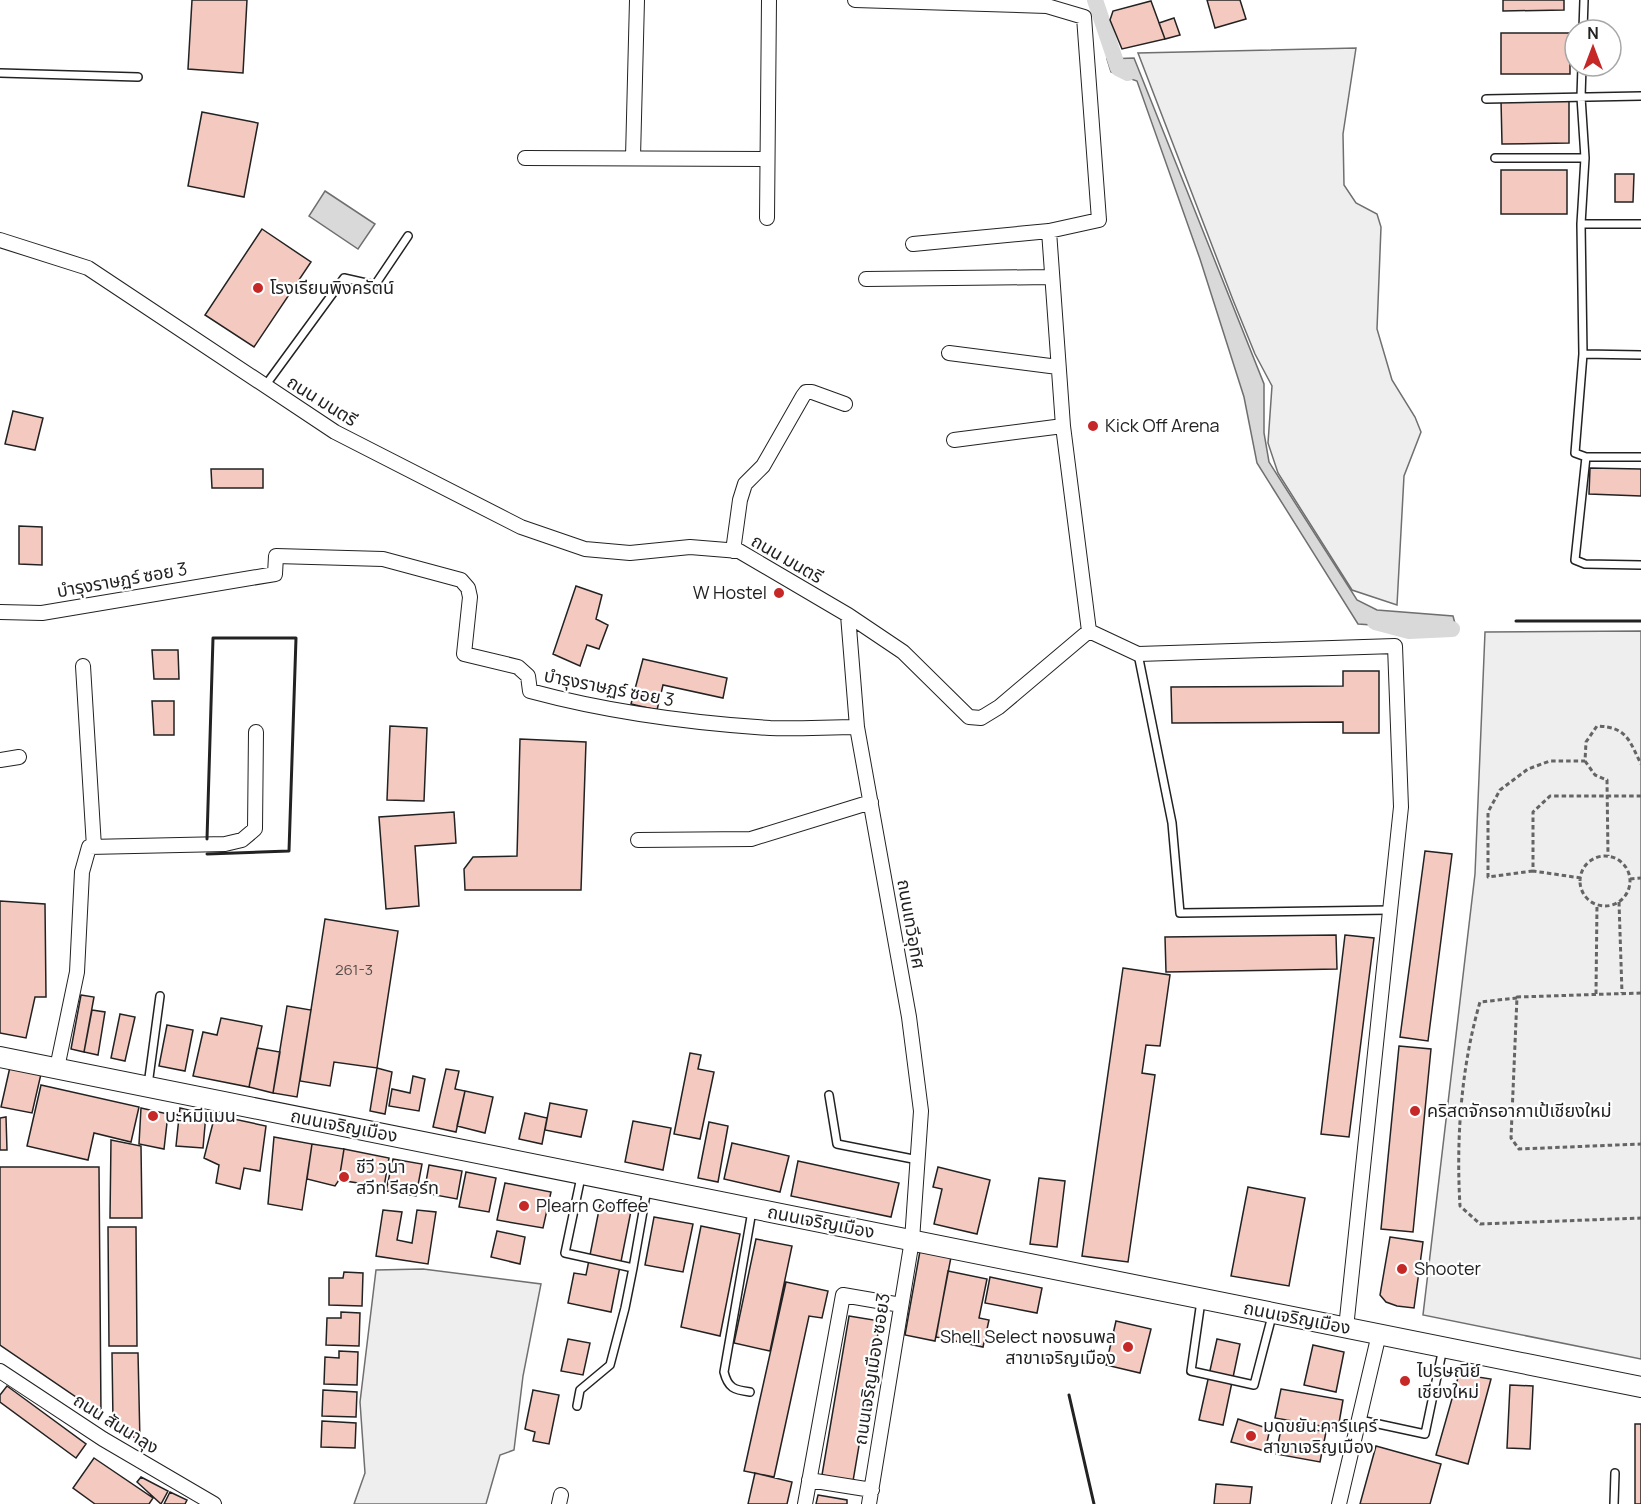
<svg xmlns="http://www.w3.org/2000/svg" width="1641" height="1504" viewBox="0 0 1641 1504" font-family="Manrope,'Noto Sans Thai',sans-serif">
	<style>
		.green { fill: #eee; stroke: #6f6f6f; stroke-width: 1.5 }
		.water { fill: #d9d9d9; stroke: #6f6f6f; stroke-width: 1.5 }
		.lines { fill: none; stroke-linecap: round; stroke-linejoin: round }
		.canal { stroke: #d9d9d9; stroke-width: 16 }
		.building { fill: #f3c9c0; stroke: #222; stroke-width: 1.5 }
		.service-casing { stroke: #222; stroke-width: 10 }
		.minor-casing { stroke: #222; stroke-width: 16 }
		.secondary-casing { stroke: #222; stroke-width: 22 }
		.path { stroke: #646464; stroke-width: 3; stroke-dasharray: 4.5 3; stroke-linecap: butt }
		.service { stroke: #fff; stroke-width: 7 }
		.minor { stroke: #fff; stroke-width: 14 }
		.secondary { stroke: #fff; stroke-width: 20 }
		.wall { stroke: #222; stroke-width: 3 }
		.poi-dot { fill: #c62828; stroke: #fff; stroke-width: 2 }
		.labels { text-anchor: middle; stroke-width: 4.5; stroke-linejoin: round; paint-order: stroke }
		.number-label { font-size: 15px; fill: #564c4a }
		.poi-label { font-size: 18px; fill: #222; stroke: #fff; text-anchor: start }
		.street-label { font-size: 18px; fill: #222; stroke: #fff }
	</style>
	<rect width="100%" height="100%" fill="#fff"/>
	<path class="green" d="M1356,48l-13,86 1,51 12,18 21,11 4,13 -4,102 15,51 23,37 6,15 -17,44 -7,129 -45,-15 -74,-117 -10,-30 4,-57 -17,-32 -22,-54 -95,-247z
		M1641,631v728l-218,-44 52,-441 10,-242z
		M423,1269l118,15 -18,92 -9,74 -14,5 -14,49h-132l11,-31 -5,-71 16,-132z"/>
	<path class="water" d="M1134,58l130,326v49l5,29 88,138 20,10 76,6 4,15 -99,-7 -101,-161 -13,-66 -44,-138 -63,-178 -26,-9 -4,-13z
		M325,191l50,33 -17,25 -49,-33z"/>
	<g class="lines">
		<path class="canal" d="M1095,0l23,68 10,5
			M1375,622l34,9 43,-2"/>
	</g>
	<path class="building" d="M192,0h55l-4,73 -55,-4z
		M1207,0h33l6,19 -31,9z
		M1503,0h61v10l-61,1z
		M1151,1l14,38 -43,10 -12,-29 3,-9z
		M1174,18l6,17 -15,4 -6,-16z
		M1501,33h69v41h-69z
		M1569,99v44l-67,1 -1,-44z
		M202,112l56,11 -14,74 -56,-11z
		M1501,170h66v44h-66z
		M1615,174h19l-1,28h-18z
		M262,229l49,33 -57,85 -49,-32z
		M13,411l30,7 -8,32 -30,-6z
		M1590,468l51,1v27l-52,-2z
		M211,469h52v19h-51z
		M19,526l23,1v38l-23,-1z
		M576,586l26,9 -6,24 12,6 -9,24 -12,-4 -7,21 -27,-12z
		M152,650h26l1,29h-25z
		M643,659l84,19 -4,20 -60,-13 -6,25 -26,-6z
		M1343,671h36v62h-36v-11l-171,1 -1,-36 172,-1z
		M152,701h22v34h-20z
		M390,726l37,2 -3,73 -37,-1z
		M520,739l66,3 -5,148h-116l-1,-21 9,-12 44,-1z
		M454,812l2,31 -41,3 4,60 -33,3 -7,-92z
		M1425,851l27,3 -24,187 -28,-4z
		M0,901l45,3 1,93h-11l-9,41 -26,-5z
		M325,919l73,12 -21,137 -43,-6 -4,24 -30,-5z
		M1336,935l1,34 -171,3 -1,-35z
		M1345,935l29,3 -25,199 -28,-3z
		M1123,968l47,7 -10,71 -14,-1 -4,28 13,2 -27,187 -46,-6z
		M81,995l13,2 -10,55 -13,-3z
		M287,1006l24,4 -14,87 -24,-4z
		M92,1010l13,2 -7,43 -14,-3z
		M120,1014l15,3 -10,44 -14,-3z
		M221,1018l41,8 -13,61 -56,-11 10,-44 14,3z
		M167,1025l26,5 -8,41 -26,-5z
		M1399,1046l32,3 -18,183 -32,-3z
		M257,1048l23,4 -7,41 -24,-6z
		M690,1053l11,2 -3,14 16,3 -14,67 -26,-5z
		M10,1067l31,7 -9,39 -31,-6z
		M377,1068l15,4 -7,42 -15,-3z
		M446,1069l13,2 -4,18 10,2 -9,41 -23,-5z
		M413,1076l12,3 -6,32 -30,-5 3,-17 18,4z
		M41,1085l98,22 -8,35 -37,-9 -6,27 -61,-14z
		M465,1091l28,6 -8,36 -28,-7z
		M550,1103l37,7 -6,27 -36,-7z
		M141,1108l27,6 -4,35 -25,-5z
		M180,1108l26,6 -3,34 -27,-2z
		M525,1113l22,5 -5,26 -23,-5z
		M215,1115l51,11 -6,45 -16,-3 -4,21 -24,-6 3,-18 -15,-7z
		M6,1117l1,33h-7v-32z
		M633,1121l38,7 -8,42 -38,-8z
		M709,1122l19,4 -10,56 -20,-4z
		M274,1137l38,7 -10,66 -34,-6z
		M111,1140l30,6 1,72h-32z
		M732,1143l57,13 -9,36 -56,-13z
		M312,1144l32,5 -5,31 -4,6 -28,-7z
		M344,1149l45,9 -5,29 -45,-7z
		M393,1159l29,5 -6,32 -30,-5z
		M798,1161l101,22 -8,34 -100,-21z
		M429,1165l33,6 -5,28 -33,-6z
		M0,1167h99l2,247 -101,-69z
		M938,1167l52,13 -13,54 -43,-10 8,-35 -9,-2z
		M466,1172l30,6 -7,34 -30,-5z
		M1039,1178l26,3 -8,66 -27,-3z
		M505,1183l46,9 -8,36 -46,-8z
		M1248,1187l57,11 -16,88 -58,-10z
		M600,1205l31,6 -20,101 -43,-9 6,-30 12,2z
		M383,1210l19,2 -5,28 15,3 5,-33 19,2 -8,52 -52,-8z
		M654,1217l39,7 -10,48 -38,-7z
		M701,1226l39,8 -20,102 -39,-9z
		M108,1227h28l1,119h-28z
		M497,1231l28,6 -5,27 -29,-7z
		M1390,1237l33,5 -9,66 -17,-2 -11,-4 -6,-7z
		M756,1239l36,7 -22,105 -36,-8z
		M920,1251l31,6 -16,84 -30,-6z
		M948,1271l39,8 -8,39 10,2 -6,27 -47,-10z
		M344,1272l19,1 -1,33 -33,-1v-27h14z
		M990,1277l52,11 -5,25 -52,-10z
		M786,1282l42,9 -6,27 -13,-2 -35,161 -30,-6z
		M341,1312l19,1 -1,33 -33,-1 1,-27h14z
		M849,1316l31,5 -27,160 -31,-6z
		M1116,1321l35,8 -11,44 -34,-8z
		M568,1339l22,4 -7,32 -22,-4z
		M1217,1339l23,5 -17,81 -24,-5z
		M1313,1345l31,7 -8,40 -32,-7z
		M339,1351l19,1 -1,33 -33,-1 1,-27 14,1z
		M112,1353h26l2,89 -27,-21z
		M1459,1374l32,5 -23,85 -32,-9z
		M1510,1385l23,1 -3,63 -23,-1z
		M7,1386l79,58 -10,14 -76,-56v-7z
		M1281,1389l62,11 -5,29 -63,-11z
		M323,1390l34,2 -1,25 -34,-1z
		M533,1390l26,5 -10,49 -16,-3 2,-9 -10,-3z
		M1238,1419l32,10 -5,22 -34,-9z
		M322,1421l34,2 -1,25 -34,-1z
		M1282,1424l44,8 -6,30 -44,-8z
		M1635,1424h6v80h-6z
		M1376,1446l65,18 -11,40h-70z
		M94,1458l59,40 -4,6h-54l-22,-16z
		M755,1473l37,9 -5,22h-39z
		M141,1477l27,14 -7,13 -24,-22z
		M1216,1484l36,3 -2,17h-36z
		M170,1492l17,8 -2,4h-21z
		M818,1495l29,5v4h-31z"/>
	<g class="lines">
		<g class="service-casing">
			<path id="service" d="M1583,30l1,-30
				M1582,66l-1,31 4,61 -4,66 2,130 -8,99 11,4h55
				M0,73l138,4
				M1486,99l155,-3
				M1495,158h90
				M1581,224h60
				M1583,354l58,1
				M265,386l79,-108 31,7 33,-49
				M1586,457l-11,103 10,4 56,1
				M1138,654l34,169 8,90 210,-3
				M148,1085l12,-89
				M829,1095l8,49 81,16
				M581,1177l-16,76 68,15 14,-79
				M1201,1301l-10,70 63,14 18,-69
				M750,1392c-16,-2 -22,-4 -26,-20l28,-161
				M577,1406l3,-16 30,-25 15,-57 8,-40
				M1360,1420l65,14 18,-86
				M1614,1504l1,-31"/>
		</g>
		<g class="minor-casing">
			<path id="minor" d="M855,0l192,6 37,11 15,203 -50,11 -136,13
				M633,157l4,-157
				M525,158l242,1
				M767,218l2,-218
				M1049,231l14,195 26,205
				M0,240l88,28 247,164 186,95 64,22 45,4 60,-6 49,4 109,64 55,37 66,65 12,1 18,-11 90,-76
				M866,279l186,-2
				M949,353l109,14
				M954,440l109,-14
				M733,551l7,-51 5,-16 18,-18 40,-70 3,-4h6l33,12
				M0,612l42,1 233,-39 1,-18 107,3 78,21 7,8 2,9 -6,57 54,13 10,9 2,15c78,21 160,32 240,37 29,1 58,-1 87,-1
				M848,615l9,112 52,290 12,94 -9,129 -43,264
				M1089,631l49,23 257,-8 6,161 -55,521
				M83,666l11,181
				M0,760l19,-3
				M638,840l113,-1 120,-37
				M57,1068l20,-96 5,-100 7,-25 136,-3 17,-4 13,-11 1,-97
				M0,1371l103,68 111,65
				M809,1480l63,10
				M559,1504l2,-9
				M805,1504l38,-209 58,10
				M1339,1504l40,-170"/>
		</g>
		<g class="secondary-casing">
			<path id="secondary" d="M0,1057l1641,330"/>
		</g>
		<path class="path" d="M1585,761l10,14 12,5 1,76
			M1580 881a25 25 0 1 1 50 0a25 25 0 1 1-50 0Z
			M1533,871l-45,6v-65l12,-22 28,-21 22,-8h35l1,-19 11,-16c30,1 32,14 44,38
			M1581,878l-48,-7v-59l17,-16h91
			M1630,879l11,-1
			M1619,902l3,91
			M1641,993l-124,4 -6,141 8,11 122,-5
			M1596,994l1,-90
			M1517,998l-37,4c-19,65 -24,137 -20,204l20,18 161,-6"/>
		<use href="#service" class="service"/>
		<use href="#minor" class="minor"/>
		<use href="#secondary" class="secondary"/>
		<path class="wall" d="M1516,621h125
			M207,839l6,-201h83l-7,213 -82,3
			M1069,1395l25,109"/>
	</g>
	<g class="poi-dot">
		<circle cx="258" cy="288" r="6"/>
		<circle cx="1093" cy="426" r="6"/>
		<circle cx="779" cy="593" r="6"/>
		<circle cx="1415" cy="1111" r="6"/>
		<circle cx="153" cy="1116" r="6"/>
		<circle cx="344" cy="1177" r="6"/>
		<circle cx="524" cy="1206" r="6"/>
		<circle cx="1402" cy="1269" r="6"/>
		<circle cx="1128" cy="1347" r="6"/>
		<circle cx="1405" cy="1381" r="6"/>
		<circle cx="1251" cy="1436" r="6"/>
	</g>
	<g class="labels">
		<g class="number-label">
			<text x="354" y="975">261-3</text>
		</g>
		<g class="poi-label">
			<text x="270" y="294">โรงเรียนพิงครัตน์</text>
			<text x="1105" y="432">Kick Off Arena</text>
			<text x="767" y="599" text-anchor="end">W Hostel</text>
			<text x="1427" y="1117">คริสตจักรอากาเป้เชียงใหม่</text>
			<text x="165" y="1122">บะหมีแมน</text>
			<text x="356" y="1173">ชีวี วนา<tspan x="356" dy="21">สวีท รีสอร์ท</tspan></text>
			<text x="536" y="1212">Plearn Coffee</text>
			<text x="1414" y="1275">Shooter</text>
			<text x="1116" y="1343" text-anchor="end">Shell Select ทองธนพล<tspan x="1116" dy="21">สาขาเจริญเมือง</tspan></text>
			<text x="1417" y="1377">ไปรษณีย์<tspan x="1417" dy="21">เชียงใหม่</tspan></text>
			<text x="1263" y="1432">มดขยัน คาร์แคร์<tspan x="1263" dy="21">สาขาเจริญเมือง</tspan></text>
		</g>
		<g class="street-label">
			<text transform="translate(322 401) rotate(32)" y="6">ถนน มนตรี</text>
			<text transform="translate(787 559) rotate(30)" y="6">ถนน มนตรี</text>
			<text transform="translate(122 580) rotate(-10)" y="6">บำรุงราษฏร์ ซอย 3</text>
			<text transform="translate(609 688) rotate(11)" y="6">บำรุงราษฏร์ ซอย 3</text>
			<text transform="translate(911 924) rotate(80)" y="6">ถนนเทวีอุทิศ</text>
			<text transform="translate(344 1126) rotate(11)" y="6">ถนนเจริญเมือง</text>
			<text transform="translate(821 1222) rotate(11)" y="6">ถนนเจริญเมือง</text>
			<text transform="translate(1297 1318) rotate(11)" y="6">ถนนเจริญเมือง</text>
			<text transform="translate(872 1369) rotate(-81)" y="6">ถนนเจริญเมือง ซอย3</text>
			<text transform="translate(116 1424) rotate(32)" y="6">ถนน สันนาลุง</text>
		</g>
	</g>
	<g transform="translate(1593 48)"><circle r="28" fill="#ffffff" stroke="#a7a7a7" stroke-width="1.5"/>
	<path d="M0-4.5L10 22L0 15L-10 22Z" fill="#c62828"/>
	<text y="-9" font-size="16" font-weight="bold" text-anchor="middle" fill="#222222">N</text>
	</g>
</svg>
